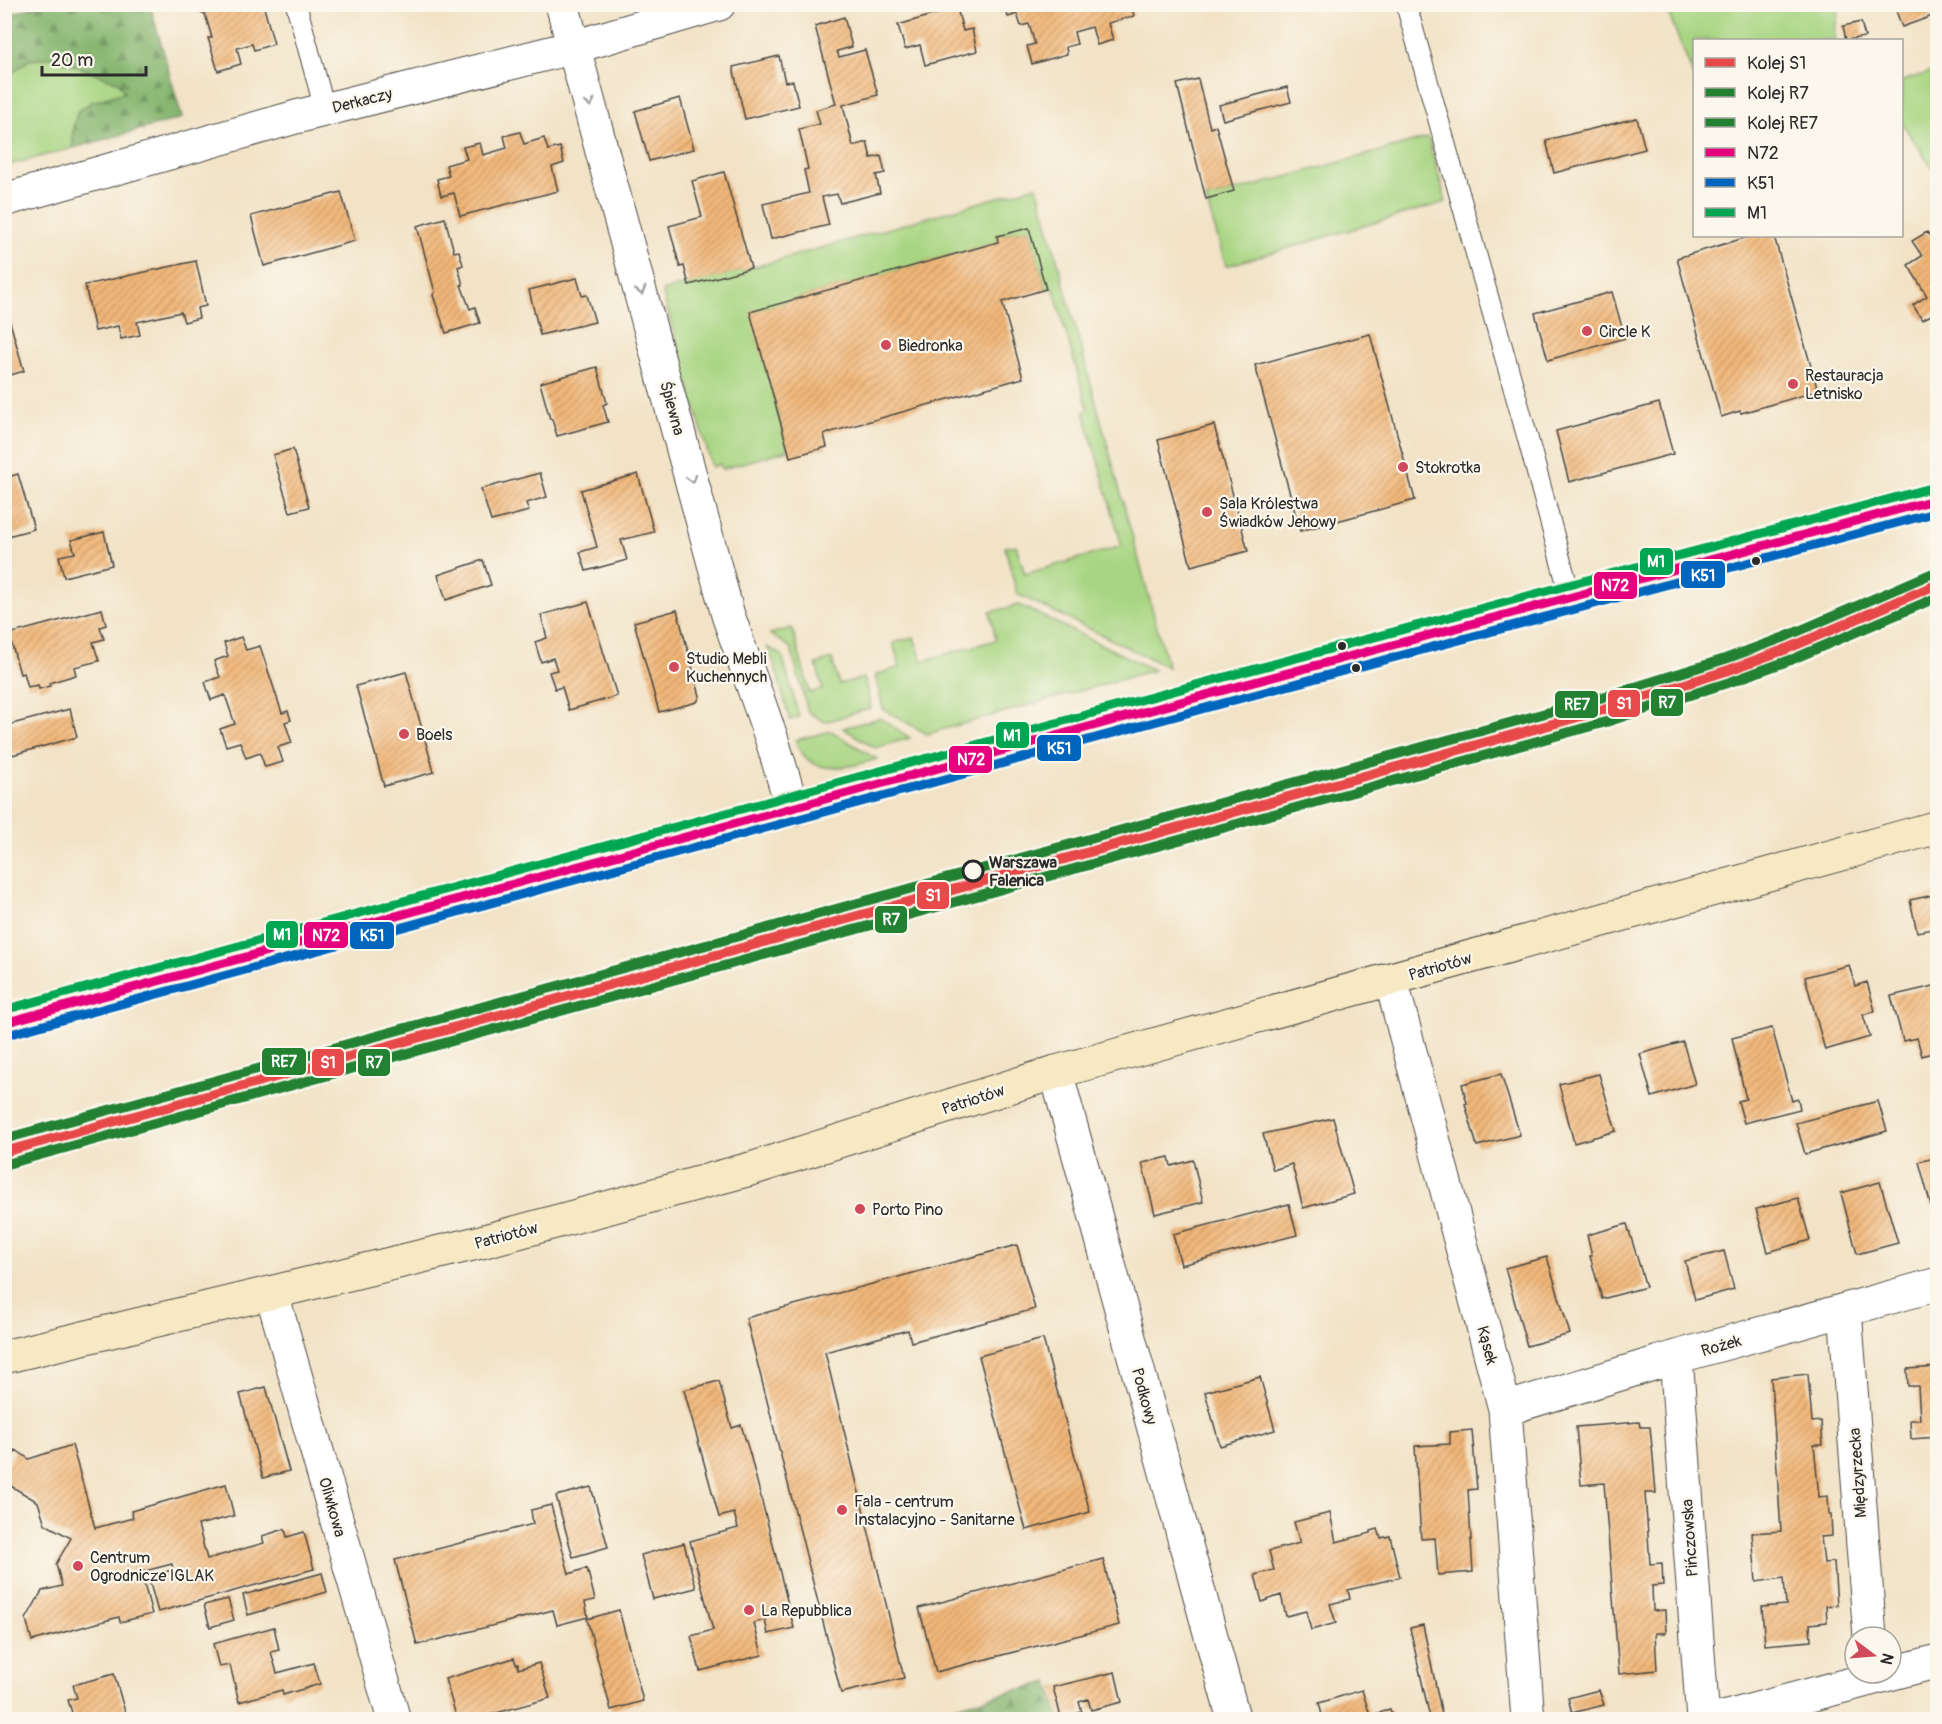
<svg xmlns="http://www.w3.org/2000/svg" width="1942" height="1724" viewBox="0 0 1942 1724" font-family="Pangolin,sans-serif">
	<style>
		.grass { fill: #a8d582; stroke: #6a8056; stroke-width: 1.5 }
		.forest { fill: url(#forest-firs); stroke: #58704e; stroke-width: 1.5 }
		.building { fill: url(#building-hatch) }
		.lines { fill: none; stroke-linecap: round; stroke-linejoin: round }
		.service-casing { stroke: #494742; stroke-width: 22 }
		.minor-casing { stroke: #494742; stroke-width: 35 }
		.tertiary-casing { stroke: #494742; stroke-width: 35 }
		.secondary-casing { stroke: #494742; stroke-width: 35 }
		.service { stroke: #fff; stroke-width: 20 }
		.minor { stroke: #fff; stroke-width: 33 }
		.tertiary { stroke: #fff; stroke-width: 33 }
		.secondary { stroke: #f6e9c3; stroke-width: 33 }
		.bus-1-casing { stroke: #fbf7ec; stroke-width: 14 }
		.bus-2-casing { stroke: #fbf7ec; stroke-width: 14 }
		.bus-3-casing { stroke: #fbf7ec; stroke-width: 14 }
		.bus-1 { stroke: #e5007d; stroke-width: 9 }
		.bus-2 { stroke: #0065bd; stroke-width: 9 }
		.bus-3 { stroke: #00a651; stroke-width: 9 }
		.rail-1-casing { stroke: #fbf7ec; stroke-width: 15 }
		.rail-2-casing { stroke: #fbf7ec; stroke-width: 15 }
		.rail-3-casing { stroke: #fbf7ec; stroke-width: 15 }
		.rail-1 { stroke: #e74a4a; stroke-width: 10 }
		.rail-2 { stroke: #238132; stroke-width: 10 }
		.rail-3 { stroke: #238132; stroke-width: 10 }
		.oneway { stroke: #a0a0a0 }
		.poi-dot { fill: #d1495b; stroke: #fbf7ec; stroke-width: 2 }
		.bus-dot { fill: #2b2b2b; stroke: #fbf7ec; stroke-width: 2 }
		.stop-dot { fill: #fbf7ec; stroke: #2b2b2b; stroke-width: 3 }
		.labels { text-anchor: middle; stroke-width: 4.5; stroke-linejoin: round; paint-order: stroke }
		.street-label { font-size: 16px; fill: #2b2b2b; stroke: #fbf7ec }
		.poi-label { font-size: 16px; fill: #2b2b2b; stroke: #fbf7ec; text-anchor: start }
		.stop-label { font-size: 16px; font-weight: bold; fill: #2b2b2b; stroke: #fbf7ec; text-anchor: start }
		.line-badge { stroke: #fbf7ec; stroke-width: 2 }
		.badge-label { font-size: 16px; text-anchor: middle; font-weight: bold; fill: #fff }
	</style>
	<defs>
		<pattern id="forest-firs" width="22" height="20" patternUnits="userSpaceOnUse" patternTransform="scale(1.5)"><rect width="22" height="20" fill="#86b670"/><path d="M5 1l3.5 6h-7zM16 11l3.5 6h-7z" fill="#6e945c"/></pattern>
		<pattern id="building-hatch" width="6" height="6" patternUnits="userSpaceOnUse" patternTransform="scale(1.5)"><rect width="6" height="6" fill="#f2b779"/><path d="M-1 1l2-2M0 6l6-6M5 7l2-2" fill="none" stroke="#c49563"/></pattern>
	</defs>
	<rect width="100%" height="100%" fill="#fbf7ec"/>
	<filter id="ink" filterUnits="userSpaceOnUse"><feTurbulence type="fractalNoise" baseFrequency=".0167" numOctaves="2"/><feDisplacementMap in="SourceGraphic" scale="12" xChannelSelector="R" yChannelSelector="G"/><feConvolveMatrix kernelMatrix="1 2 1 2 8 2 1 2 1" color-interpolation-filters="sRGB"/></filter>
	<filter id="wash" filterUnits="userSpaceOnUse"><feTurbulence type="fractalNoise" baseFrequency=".008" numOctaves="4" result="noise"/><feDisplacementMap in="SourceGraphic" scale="24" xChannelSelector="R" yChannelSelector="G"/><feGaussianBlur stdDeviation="1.35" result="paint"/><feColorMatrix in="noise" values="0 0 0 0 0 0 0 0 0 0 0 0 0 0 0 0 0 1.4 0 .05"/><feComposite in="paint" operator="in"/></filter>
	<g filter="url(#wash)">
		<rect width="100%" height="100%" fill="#f2e3c7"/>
		<path class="grass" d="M1665,5h175l-6,28 2,7h-142v37z
			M52,57l66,25 7,10 -13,5 -39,30v21l-68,18v-88l24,-18z
			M1937,70h1l-1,105 -35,-52v-42z
			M1428,138l18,64 -220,64 -20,-67z
			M1037,186l131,481 -151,-73 -12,-47 11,-2 9,29 97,-28 -38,-134 4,-3 -35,-122 -7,2 -17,-61 -32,8 1,6 -247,70 37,138 -66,19 -2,-5 -8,3 -50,-176 89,-23z
			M1019,605l135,65 -227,64 -44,-25 -8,-34 25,-8 -7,-24 21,-6 8,24 74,-21 -6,-28z
			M792,628l18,65 13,-4 -7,-25 16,-5 7,25 25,-6 7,30 -46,14 -17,-10 -17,-64 -21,-14z
			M767,647l15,8 17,62 -9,3 -16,-57z
			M880,718l30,20 -35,10 -32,-20z
			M831,731l46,28c-28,8 -69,21 -81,-19z"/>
		<path class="forest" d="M44,4l106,1 32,113 -109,30v-21l5,-16 14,-9 33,-10 -7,-10 -66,-25 -23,3 -24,18v-62z
			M1049,1682l11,37h-155z"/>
		<g id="blocks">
			<path class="building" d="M197,4h66l11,40 -20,6 -2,-6 -15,4 4,16 -23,7 -10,-33h4l-7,-24 -6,-3z
				M1015,4h116l3,12 -26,7 5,17 -16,5 -5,-18 -18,5 3,12 -11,3 1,7 -35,10 -5,-18 8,-2 -6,-20 -8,2 -4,-12 -9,3 -2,-7 10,-2z
				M1894,5h44v9l-36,13z
				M957,8l6,23 9,-2 5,22 -52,14 -5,-20 -15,4 -7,-24z
				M844,17l8,30 -15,4 2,6 26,-7 13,45 -35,10 10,41 14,-4 4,16 10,-2 4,17 -9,2 4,18 -40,10 -3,-9 -15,3 7,28 -58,14 -8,-35 46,-11 -5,-23 4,-1 -9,-40 21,-5 -4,-14 20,-6 -21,-78z
				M1861,22l4,15 -19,3 -3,-14z
				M779,56l6,26 8,-1 6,25 -54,13 -12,-52z
				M1198,79l12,49 6,-2 18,65 -28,8 -29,-115z
				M1287,87l4,15 -68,18 -4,-15z
				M680,98l14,51 -45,12 -14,-50z
				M1637,118l8,31 -91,24 -8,-33z
				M520,132l4,12 20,-6 4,12 12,-3 4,16 -12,4 6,24 -98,25 -6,-23 -13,3 -4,-17 12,-3 -3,-11 21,-6 -4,-12 17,-4 3,12 24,-7 -3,-12z
				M724,172l27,96 -62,17 -5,-19 -4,1 -11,-41 33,-9 -10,-36z
				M341,192l14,49 -91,25 -13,-50z
				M445,218l9,34 5,-1 4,14 -5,2 5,18h-2l9,24 5,-2 5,16 -34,10 -13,-38 2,-3 -18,-66z
				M1029,228l17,61 -44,13 21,76 -199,56 3,13 -37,10 -40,-145 248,-70 -1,-6z
				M1927,232l11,13v66l-16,9 -9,-15 14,-9 -19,-31 14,-9 -10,-15z
				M1751,236h23l44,155 -77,22 -1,-2 -19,6 -44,-159z
				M196,261l10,45 -9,2 2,10 -15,4 -3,-10 -44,10 3,13 -19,4 -3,-13 -23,5 -10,-46z
				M577,278l5,18 5,-1 8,27 -55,13 -11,-45z
				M1612,292l13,46 -77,22 -13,-47z
				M10,322l14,49 -20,6v-53z
				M1370,334l45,166 -115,31 -45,-166z
				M597,367l10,36 -4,2 5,17 -51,14 -5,-17h-2l-10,-36z
				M1659,403l14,51 -104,28 -13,-51z
				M1214,425l34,126 -57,15 -33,-126z
				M293,449l16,58 -19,5 -17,-57z
				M540,473l7,24 -21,6 3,8 -38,10 -10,-32z
				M18,474l16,55 -30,8v-59z
				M638,474l16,58 -33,8 6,20 -41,11 -6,-19 17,-5 -16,-57z
				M104,532l8,33 -48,12 -5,-21 16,-3 -4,-13z
				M483,560l8,25 -45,15 -8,-25z
				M588,602l29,94 -48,14 -7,-23 -7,2 -6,-17 8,-2 -4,-12 -12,4 -6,-20 12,-4 -6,-23z
				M102,609l4,16 -6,2 4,12 -11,3 6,19 -25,6 2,8 -27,8 1,3 -11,3 -1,-4 -10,2 -4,-14 -4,1 -11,-40z
				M677,610l23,86 -3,6 -38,10 -25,-90z
				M241,637l5,13 14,-4 22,67 6,-2 3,9 -6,2 7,21 -14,4 5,15 -18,5 -5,-14 -14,5 -6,-16 -14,4 -6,-17 15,-5 -10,-29 -14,5 -6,-18 15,-5 -6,-16 14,-5 -4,-13z
				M406,672l28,100 -50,14 -28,-100z
				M70,709l7,28 -65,18 -8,-29z
				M1938,894v34l-21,4 -7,-32z
				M1849,965l6,21 12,-4 8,29 -12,4 7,22 -45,13 -20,-73z
				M1938,985v66l-16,5 -5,-18 -14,3 -12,-45z
				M1772,1028l20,73 6,-2 2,10 -56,14 -6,-22 8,-2 -14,-61z
				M1683,1042l12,42 -43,13 -12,-43z
				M1501,1074l19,61 -43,11 -12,-42 2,-1 -5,-19z
				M1599,1074l17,57 -42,12 -15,-59z
				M1878,1101l9,30 -82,23 -9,-31z
				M1333,1118l21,76 -51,14 -11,-44 -19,6 -10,-36z
				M1169,1157l2,9 22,-6 10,42 -48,12 -13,-51z
				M1938,1157v47l-7,2 -12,-44z
				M1880,1182l18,61 -41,11 -16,-61z
				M1798,1198l12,42 -42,12 -12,-43z
				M1289,1204l8,31 -116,30 -8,-31z
				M1627,1224l19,63 -44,12 -12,-43h2l-5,-21z
				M1017,1245l18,64 -124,33 -3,-12 -83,22 79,326 -63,15 -95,-375z
				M1724,1251l10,38 -39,11 -10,-39z
				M1547,1257l23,77 -43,12 -22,-78z
				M1043,1339l47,173 -64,18 -47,-174z
				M1938,1367v70l-27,2 -1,-19h10l-2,-34h-10l-1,-17z
				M1808,1374l4,48 9,-1 2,24h-9l5,52 9,-1 1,18h2l1,22 -11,1 3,26 10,-1 3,43 -11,1 1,16 -17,2 1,17 -46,4 -3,-38 24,-2 -2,-27 -28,4 -4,-49 29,-2 -10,-153z
				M1260,1377l15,53 -55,16 -15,-54z
				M719,1381l13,47 9,-3 9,29 44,174 -26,6 -3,-14 -11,3 8,32 -62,16 -9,-35 22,-6 -23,-89 48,-13 -4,-15 -15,4 -35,-127z
				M266,1387l23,84 -26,7 -23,-84z
				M1639,1422l1,5h10l3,30 3,36h-11l5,71 12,-1 1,22 -11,1 1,25 12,-1 1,23h-11l2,37 -38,4 -15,-191 -23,2 -5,-58z
				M1472,1430l5,59 -9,1 5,82 -35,3 -3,-37 -14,1 -6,-93 35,-2v-12z
				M72,1445l23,83 38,-10 -2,-7 95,-27 8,32 -36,9 9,34 57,-16 -2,-7 23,-7 2,8 17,-5 10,37 -156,43 -10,-36 25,-6 -1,-6 -31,8 11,42 -32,8 -1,-5 -87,24 -6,-22 16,-28 20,-5 -6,-22 15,-26 -26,-14 -7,-22 -34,-20v-12l12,-20 13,9z
				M591,1487l17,60 -35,10 -17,-61z
				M551,1505l18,69 18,-6 8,32 -10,2 3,15 -31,8 -4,-15 -136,35 -22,-85 138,-36 -2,-14z
				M1330,1513l6,29 35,-9v-2l7,-2 3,9 9,-2 10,41 -52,13 2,9 -20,5 6,19 -25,7 -5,-19 -20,5 -5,-21 -19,7 -7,-27 19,-5 -5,-19 31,-8 -6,-21z
				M684,1543l12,45 -43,11 -12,-44z
				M1103,1559l16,66 -183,47 -17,-64z
				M322,1573l5,19 -79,23 -5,-20z
				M228,1599l6,21 -24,7 -6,-22z
				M619,1610l24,91 -32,9 -24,-91z
				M1423,1625l19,90 -12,3 -20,-90z
				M274,1627l5,23 -8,2 6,21 37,-10 6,21 -37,11 -1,-5 -43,12 -9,-37 -11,2 -6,-23z
				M514,1658l2,6h2v5l21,-6 11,35 -75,21h-18l-12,-40z
				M1115,1672l7,30 -31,8 -3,-11 -9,3 3,10 -21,5 -8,-30z
				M114,1674l13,45h-53l-6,-19 9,-2 -4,-13z
				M1362,1690l8,25 20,-5 3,9h-70l-4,-16z
				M1599,1690l5,15 -32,8 -4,-15z"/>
		</g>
	</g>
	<g filter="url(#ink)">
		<use href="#blocks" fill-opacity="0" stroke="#494742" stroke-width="1.5"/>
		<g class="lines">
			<g class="service-casing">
				<path id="service" d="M296,4l29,106
					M1406,4l120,428 45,167"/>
			</g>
			<g class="minor-casing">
				<path id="minor" d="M562,4l166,611 43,122 22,73
					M4,200l292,-83 278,-70 145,-43
					M1391,980l114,429 23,311
					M1056,1072l178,648
					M272,1294l122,426
					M1845,1310l25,327
					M1676,1357l27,363
					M1505,1409l171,-52 262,-73"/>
			</g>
			<g class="tertiary-casing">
				<path id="tertiary" d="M1716,1720l222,-59"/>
			</g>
			<g class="secondary-casing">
				<path id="secondary" d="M4,1023l1224,-334 710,-190
					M4,1357l477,-115 273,-74 302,-96 882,-245"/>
			</g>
			<use href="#service" class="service"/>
			<use href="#minor" class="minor"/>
			<use href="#tertiary" class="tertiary"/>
			<use href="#secondary" class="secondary"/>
			<g class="bus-1-casing">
				<path id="bus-1" d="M4,1023l1224,-334 710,-190"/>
			</g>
			<g class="bus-2-casing">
				<path id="bus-2" d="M7,1035l1224,-334 707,-189"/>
			</g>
			<g class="bus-3-casing">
				<path id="bus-3" d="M4,1010l1221,-333 710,-190"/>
			</g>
			<use href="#bus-1" class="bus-1"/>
			<use href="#bus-2" class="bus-2"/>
			<use href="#bus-3" class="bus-3"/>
			<g class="rail-1-casing">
				<path id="rail-1" d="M4,1152l1599,-442 126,-40 60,-22 149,-64"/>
			</g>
			<g class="rail-2-casing">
				<path id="rail-2" d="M7,1164l1599,-442 127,-41 60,-22 145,-62"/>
			</g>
			<g class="rail-3-casing">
				<path id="rail-3" d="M4,1139l1596,-441 125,-39 60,-22 148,-64"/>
			</g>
			<use href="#rail-1" class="rail-1"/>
			<use href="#rail-2" class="rail-2"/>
			<use href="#rail-3" class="rail-3"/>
		</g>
		<defs><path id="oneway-chevron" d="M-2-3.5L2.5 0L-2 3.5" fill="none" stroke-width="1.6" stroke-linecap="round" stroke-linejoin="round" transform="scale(1.5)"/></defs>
		<g class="oneway">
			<use href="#oneway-chevron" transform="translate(590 103) rotate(75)"/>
			<use href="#oneway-chevron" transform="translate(641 291) rotate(75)"/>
			<use href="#oneway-chevron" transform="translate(692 479) rotate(75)"/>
		</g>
	</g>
	<g class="poi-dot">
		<circle cx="1587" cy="331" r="6"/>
		<circle cx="886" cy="345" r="6"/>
		<circle cx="1793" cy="384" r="6"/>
		<circle cx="1403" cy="467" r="6"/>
		<circle cx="1207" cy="512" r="6"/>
		<circle cx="674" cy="667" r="6"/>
		<circle cx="404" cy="734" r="6"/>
		<circle cx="860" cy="1209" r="6"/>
		<circle cx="842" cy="1510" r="6"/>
		<circle cx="78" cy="1566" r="6"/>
		<circle cx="749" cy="1610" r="6"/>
	</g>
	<g class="bus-dot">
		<circle cx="1756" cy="561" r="5"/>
		<circle cx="1342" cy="646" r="5"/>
		<circle cx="1356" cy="668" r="5"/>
	</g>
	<circle class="stop-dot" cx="973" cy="871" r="10"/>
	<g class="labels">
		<g class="street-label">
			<text transform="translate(362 100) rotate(-14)" y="6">Derkaczy</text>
			<text transform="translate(673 408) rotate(75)" y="6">Śpiewna</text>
			<text transform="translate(1440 966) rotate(-16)" y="6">Patriotów</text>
			<text transform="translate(973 1099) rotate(-18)" y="6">Patriotów</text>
			<text transform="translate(506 1235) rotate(-15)" y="6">Patriotów</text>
			<text transform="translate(1488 1345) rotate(75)" y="6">Kąsek</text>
			<text transform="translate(1721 1345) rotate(-16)" y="6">Rożek</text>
			<text transform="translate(1145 1396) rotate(75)" y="6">Podkowy</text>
			<text transform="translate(1857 1473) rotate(-94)" y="6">Międzyrzecka</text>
			<text transform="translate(333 1507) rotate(74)" y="6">Oliwkowa</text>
			<text transform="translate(1689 1538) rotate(-94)" y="6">Pińczowska</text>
		</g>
		<g class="poi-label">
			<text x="1599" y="337">Circle K</text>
			<text x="898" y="351">Biedronka</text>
			<text x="1805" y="381">Restauracja<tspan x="1805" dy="18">Letnisko</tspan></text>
			<text x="1415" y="473">Stokrotka</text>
			<text x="1219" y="509">Sala Królestwa<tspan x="1219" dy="18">Świadków Jehowy</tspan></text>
			<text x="686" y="664">Studio Mebli<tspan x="686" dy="18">Kuchennych</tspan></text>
			<text x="416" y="740">Boels</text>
			<text x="872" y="1215">Porto Pino</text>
			<text x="854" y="1507">Fala - centrum<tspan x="854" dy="18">Instalacyjno - Sanitarne</tspan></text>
			<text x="90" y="1563">Centrum<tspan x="90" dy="18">Ogrodnicze IGLAK</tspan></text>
			<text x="761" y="1616">La Repubblica</text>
		</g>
		<g class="stop-label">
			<text x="989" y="868">Warszawa<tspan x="989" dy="18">Falenica</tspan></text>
		</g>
	</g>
	<g class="line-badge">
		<rect x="1639" y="547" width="35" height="29" rx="6" fill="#00a651"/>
		<rect x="1680" y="560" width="46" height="29" rx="6" fill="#0065bd"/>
		<rect x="1593" y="571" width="45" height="29" rx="6" fill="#e5007d"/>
		<rect x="1650" y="688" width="34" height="29" rx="6" fill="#238132"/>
		<rect x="1607" y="689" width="34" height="29" rx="6" fill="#e74a4a"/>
		<rect x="1554" y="690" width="45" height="29" rx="6" fill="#238132"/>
		<rect x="995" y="721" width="35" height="28" rx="6" fill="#00a651"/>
		<rect x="1036" y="734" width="46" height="28" rx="6" fill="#0065bd"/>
		<rect x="948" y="745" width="45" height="29" rx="6" fill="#e5007d"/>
		<rect x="916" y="881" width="34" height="29" rx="6" fill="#e74a4a"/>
		<rect x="874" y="905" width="34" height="29" rx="6" fill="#238132"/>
		<rect x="265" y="920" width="34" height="29" rx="6" fill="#00a651"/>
		<rect x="303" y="921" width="46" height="28" rx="6" fill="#e5007d"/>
		<rect x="349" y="921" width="46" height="29" rx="6" fill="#0065bd"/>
		<rect x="261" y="1047" width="46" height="29" rx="6" fill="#238132"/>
		<rect x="311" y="1048" width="34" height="29" rx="6" fill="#e74a4a"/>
		<rect x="357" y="1048" width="34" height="29" rx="6" fill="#238132"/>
	</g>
	<g class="badge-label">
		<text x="1656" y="567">M1</text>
		<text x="1703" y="581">K51</text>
		<text x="1615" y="591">N72</text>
		<text x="1667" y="708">R7</text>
		<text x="1624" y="709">S1</text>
		<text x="1577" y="710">RE7</text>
		<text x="1012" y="741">M1</text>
		<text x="1059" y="754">K51</text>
		<text x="971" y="765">N72</text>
		<text x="933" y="901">S1</text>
		<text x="891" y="925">R7</text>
		<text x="282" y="940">M1</text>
		<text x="326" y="941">N72</text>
		<text x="372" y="941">K51</text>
		<text x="284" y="1067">RE7</text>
		<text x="328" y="1068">S1</text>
		<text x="374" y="1068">R7</text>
	</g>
	<rect width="1942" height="1724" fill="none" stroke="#fbf7ec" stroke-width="24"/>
	<rect x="1693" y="39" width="210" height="198" fill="#fbf7ec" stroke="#a8a59f" stroke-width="1.5"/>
	<rect x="1705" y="58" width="30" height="9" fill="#e74a4a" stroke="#a8a59f" stroke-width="1.5"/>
	<text x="1747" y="69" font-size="18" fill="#2b2b2b">Kolej S1</text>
	<rect x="1705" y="88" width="30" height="9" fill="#238132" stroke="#a8a59f" stroke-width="1.5"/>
	<text x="1747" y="99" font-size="18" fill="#2b2b2b">Kolej R7</text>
	<rect x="1705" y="118" width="30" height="9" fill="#238132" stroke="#a8a59f" stroke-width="1.5"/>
	<text x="1747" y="129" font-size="18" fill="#2b2b2b">Kolej RE7</text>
	<rect x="1705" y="148" width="30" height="9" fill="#e5007d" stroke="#a8a59f" stroke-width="1.5"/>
	<text x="1747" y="159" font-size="18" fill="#2b2b2b">N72</text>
	<rect x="1705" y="178" width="30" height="9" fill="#0065bd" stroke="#a8a59f" stroke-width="1.5"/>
	<text x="1747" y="189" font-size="18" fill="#2b2b2b">K51</text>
	<rect x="1705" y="208" width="30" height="9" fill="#00a651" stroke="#a8a59f" stroke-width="1.5"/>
	<text x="1747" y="219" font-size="18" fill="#2b2b2b">M1</text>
	<g transform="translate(1873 1655) rotate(106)"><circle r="28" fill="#fbf7ec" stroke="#a8a59f" stroke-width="1.5"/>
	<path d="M0-4.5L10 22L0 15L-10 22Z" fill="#d1495b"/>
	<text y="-9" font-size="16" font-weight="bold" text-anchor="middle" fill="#2b2b2b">N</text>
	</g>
	<path d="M42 66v9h104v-9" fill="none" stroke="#2b2b2b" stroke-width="3"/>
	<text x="51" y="66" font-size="18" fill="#2b2b2b" stroke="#fbf7ec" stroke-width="4.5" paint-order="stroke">20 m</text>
</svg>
